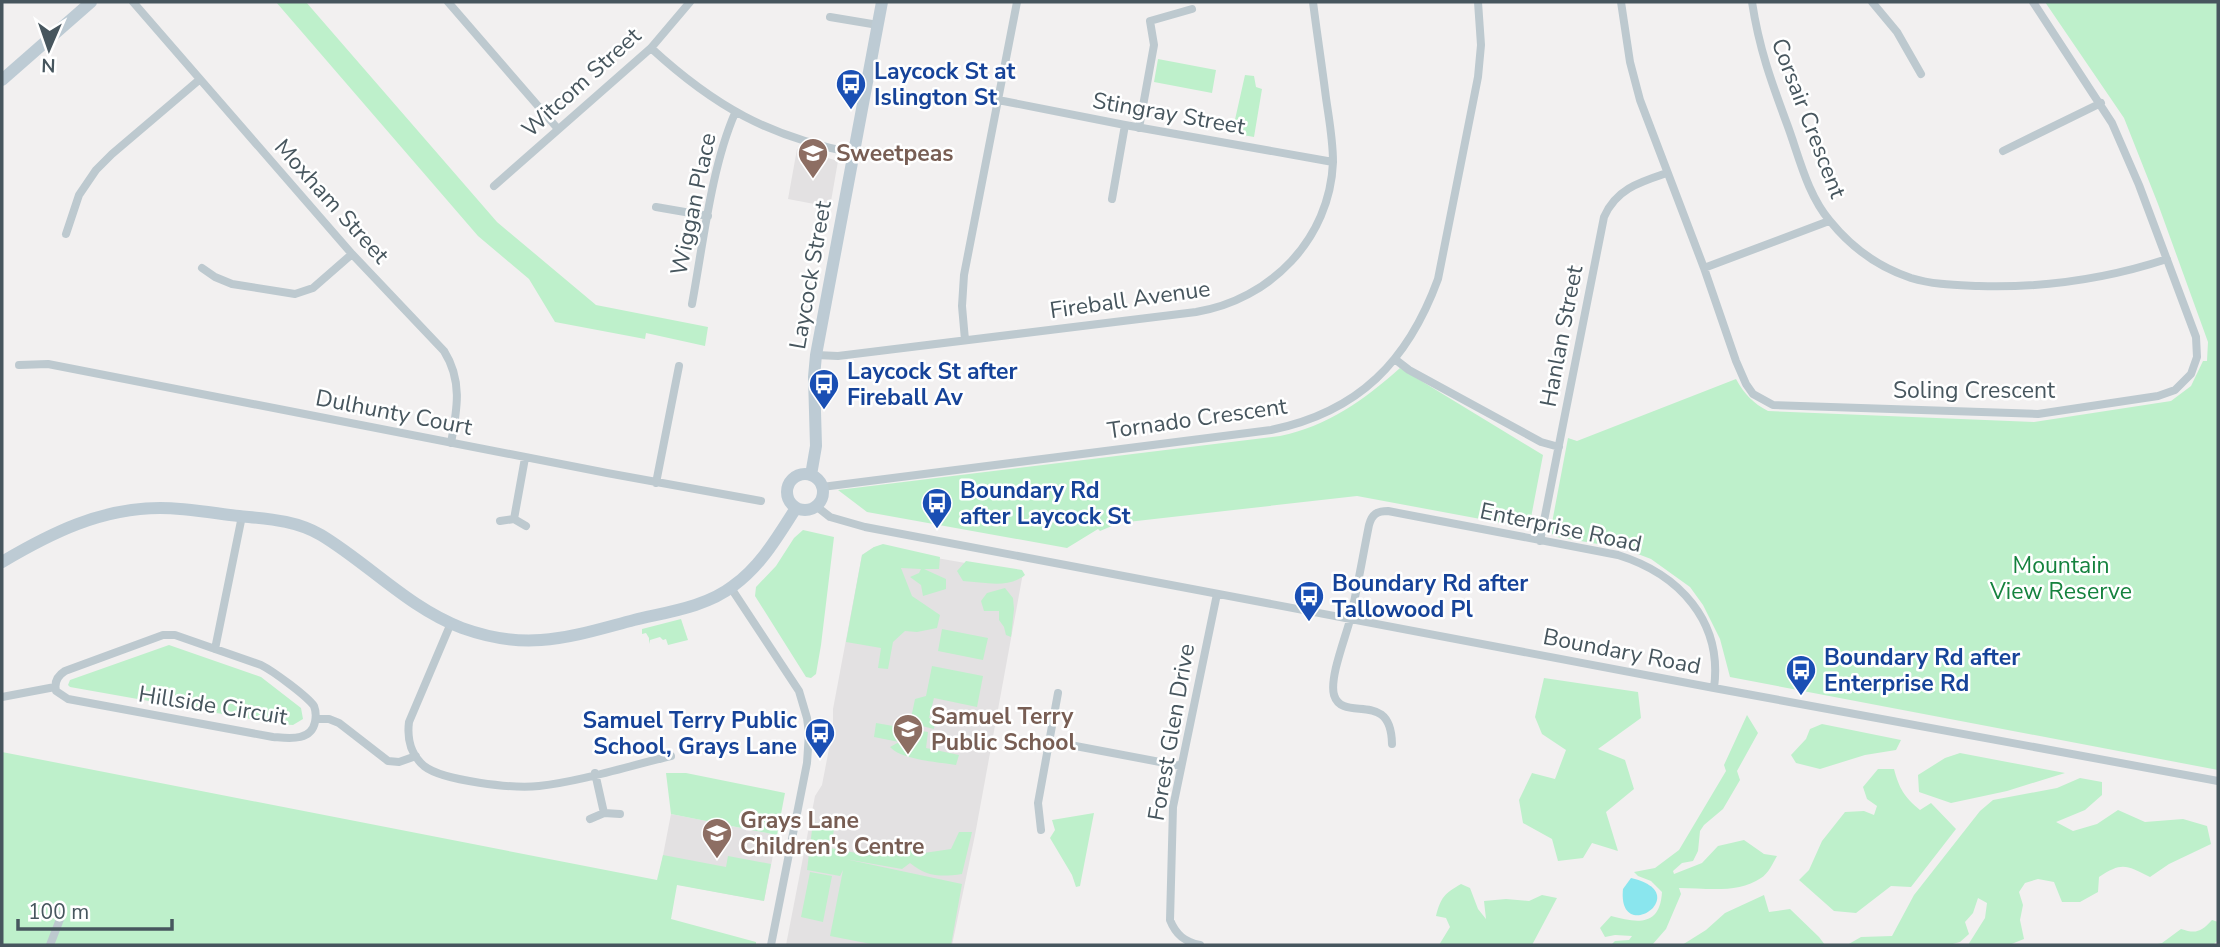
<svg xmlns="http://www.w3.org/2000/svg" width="2220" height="947" viewBox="0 0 2220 947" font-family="'Nunito Sans',sans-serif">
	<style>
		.education { fill: #e3e1e2 }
		.green { fill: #bef0cb }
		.water { fill: #8ae6ee }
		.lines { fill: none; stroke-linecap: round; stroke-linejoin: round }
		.street { stroke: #bdc9cf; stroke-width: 8 }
		.secondary { stroke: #bdcbd4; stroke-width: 12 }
		.labels { text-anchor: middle; stroke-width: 5; stroke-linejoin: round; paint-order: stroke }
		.transit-label { font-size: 23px; font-weight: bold; fill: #164399; stroke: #fff; text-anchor: start }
		.street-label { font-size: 23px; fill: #47565e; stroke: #fff }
		.education-label { font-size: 23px; font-weight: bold; fill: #785e54; stroke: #fff; text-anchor: start }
		.park-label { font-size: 23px; fill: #15823e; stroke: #fff }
	</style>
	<rect width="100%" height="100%" fill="#f2f0f0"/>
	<path class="education" d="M797,149l41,12 -8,46 -42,-8z
		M874,547l149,26 -48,262 -23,110h-166l29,-149 7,-11 11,-57v-19l29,-154z
		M671,814l106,21 -13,66 -106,-20z"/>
	<path class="green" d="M276,2h30l191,220 99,83 112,22 -3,19 -59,-13 -1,6 -90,-17 -26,-43 -51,-43z
		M2045,2h173v768l-488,-93 -10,-38 -17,-34 -13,-18 -39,-28 -29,-11 -65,-11 -5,-3 -1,-6 17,-90 9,3 159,-62c9,16 17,24 32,32l266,11 137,-21 20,-15 12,-25h4l1,-19 -50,-138 -34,-86z
		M1158,59l58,11 -4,23 -58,-11z
		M1245,75l9,1 2,11 6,2 -8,48 -22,-4z
		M1400,368l143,87 -14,73 -172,-32 -238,27 -19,8 -2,-2 -31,19 -200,-36 -29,-22 442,-54c48,-10 84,-36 120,-68z
		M803,530l31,7 -13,108 -5,29 -5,4 -5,-1 -51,-81 1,-9 20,-21 18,-28z
		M883,544l57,13 -1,12h-15l22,10v10l-23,7 -2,-11 -11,-8 9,-4 2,-4 -20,-1 11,28 28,19 -3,13 -20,4 -12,-1 -12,11 -5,27 -10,-1 3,-20 -35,-6 16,-87 12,-8z
		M966,561l56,9 3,5c-17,14 -41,7 -62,6l-6,-10z
		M1005,588l8,10 1,11 -3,28 -5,-2 -2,-8 -5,-7v-9h-15l-3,-10 6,-8z
		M681,619l7,21 -20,5 -2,-6 -3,1 -3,-3 -10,3 -1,4v-6l-3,-5 -4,1v-5z
		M942,629l46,9 -5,22 -45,-9z
		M169,645l92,32 40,31 2,11 -10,6 -15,-1 -208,-37 -2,-2 2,-5z
		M932,666l51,10 -6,31 -43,-9 -5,20 6,1 -1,10 -24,-6 5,-24 11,-3z
		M1544,678l94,14 3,26 -43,31 27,11 9,29 -28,23 12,39 -26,-8 -9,15 -25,3 -6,-22 -29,-16 -4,-23 13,-27 23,6 11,-29 -24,-16 -7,-17z
		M1747,715l11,18 -21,38 3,9 -17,29 -19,16 -4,6 -2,20 -5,10 -11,2 -9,8 1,3 28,-11 16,-17 26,-6 20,14 13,2c-4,7 -9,18 -16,22 -23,16 -55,10 -82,10l2,6 -15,35 -14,16h-41l4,-4 14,-1 3,-4 -17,-1 -10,2 -5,-9 11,-12c26,7 49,11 51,-24l-11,-11 -13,-5 -4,-4 21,-4 24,-18 47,-79 -2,-6z
		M876,723l52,9 -2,16 33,7 -3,10c-18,-3 -54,-5 -66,-18l9,-5 -25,-5z
		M1822,724l79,16 -5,10 -31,5 -45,14 -24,-6 -5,-8 15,-16 4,-10z
		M2,752l655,128 6,-25 63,12 2,-11 43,8 -7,37 -87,-16 -6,34 85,23v3h-754z
		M1960,753l105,20 -58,18 -56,12 -32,-11 -1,-17 27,-17z
		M1878,769h16c5,19 10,28 26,41l11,-7 25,26 -45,58 -20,-1 -35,27 -22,-2 -35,-31 10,-10 13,-29 23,-29 19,-1 10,4 3,-9 -10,-7 -4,-12z
		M666,773h20l99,20 -8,42 -106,-21z
		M2080,778l22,4v13l-17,15 -29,12 17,9 24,-7 21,-14 27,12 38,-3 24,7 4,18 -42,20 -19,13c-24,-12 -28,-15 -51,0l-1,15 -18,10h-18l-8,-20 -16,-3 -13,4 -6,9 4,13 -3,15 4,19 -15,6h-41l17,-27 2,-15 -9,-5 -5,15 -8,9 4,12 -9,8 -11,3h-102l14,-8 31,-1 22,-41 66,-84 13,-11 64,-12z
		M1094,813l-14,73 -4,1 -4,-12 -22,-37 5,-8 -3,-10z
		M813,822l21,7 -3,19 35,7 15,-12 43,10 27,-4 8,-17h13l-10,42c-21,3 -35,3 -52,-11l-8,6 -57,-10 117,25 -11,61h-75l-46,-9 13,-66 -3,6 -33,-6z
		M810,872l22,4 -9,46 -22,-5z
		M1461,884l9,4 8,21 8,10 -2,-18 22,-2 23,2 13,-6 15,3 -25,47h-93l11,-18 -4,-9 -10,-2c5,-19 8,-22 25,-32z
		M1764,895l5,17 21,-3 29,28 6,8h-143l24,-15 19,-17z
		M2212,920l6,2v18l-5,5h-60l9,-2 19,-14c15,5 20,3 31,-9z"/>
	<path class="water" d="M1631,878c66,15 -14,69 -8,11z"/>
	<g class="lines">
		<path class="street" d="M133,2l219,252 92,97c19,30 13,59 7,92
			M448,2l110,127
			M1621,2l9,60 10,38 64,168 32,93 10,23 7,10 20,11 265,9 120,-18 17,-6 16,-16 6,-17 -1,-20 -57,-152 -27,-62 -79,-121
			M1752,2c7,46 19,79 35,122 12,32 20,70 43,97 21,26 48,46 81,57 23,7 45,7 68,8 64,2 127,-7 188,-27
			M1872,2l25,30 24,42
			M830,17l48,8
			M651,48c63,58 118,89 203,105
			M998,100l127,25 208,37
			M1139,128l15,-83 -4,-24 42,-12
			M2003,151l98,-48
			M494,186l157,-138 39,-46
			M1112,199l13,-74
			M656,207l52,9
			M66,234l13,-39 17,-25 16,-16 87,-74
			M202,268l13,9 17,7 63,10 18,-6 39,-34
			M1704,268l125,-47
			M692,304c11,-59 19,-136 43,-191
			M965,340l-3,-34 2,-31 53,-273
			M816,355l22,1 358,-44c74,-12 134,-73 137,-150 0,-22 -4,-43 -7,-64 -4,-32 -9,-64 -13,-96
			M1396,360l13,10 132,72 18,5
			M19,365l29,-1 559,109 154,28
			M656,483l23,-117
			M822,487l449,-57c88,-18 137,-69 167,-151l40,-202 3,-32 -3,-43
			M816,506l14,11 35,10 849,161 504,93
			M514,519l11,-61
			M500,521l14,-2 12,7
			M1540,541l64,-324c12,-28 36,-35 63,-44
			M731,588l68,103 8,27 2,15 -2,30 -36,182
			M451,623l-42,99c-2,16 1,32 15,44 19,15 90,23 115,20 43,-5 90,-20 132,-30
			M163,635h12l86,30c12,6 46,31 53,41 2,5 2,11 1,16 -4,20 -27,16 -42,15l-205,-38 -12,-8c-2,-9 1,-15 9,-20z
			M215,649l27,-133
			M2,697l53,-10
			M316,719h13l10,4 49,38 11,1 17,-6
			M1049,741l132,25
			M1392,744c-1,-56 -49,-20 -58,-49 -5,-18 13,-61 17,-79 7,-31 12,-61 18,-91 3,-11 8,-14 19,-14l230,44c61,19 105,66 96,133
			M595,773l9,40
			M590,819l14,-6 16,1
			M1041,830l-3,-27 20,-110
			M50,945l12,-31
			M1200,945c-15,-3 -24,-10 -30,-25l3,-113 44,-213"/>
		<path class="secondary" d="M2,80l89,-78
			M787 492a18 18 0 1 1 36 0a18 18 0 1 1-36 0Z
			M811,475l5,-29 -2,-69 2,-22 66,-353
			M2,562c49,-29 99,-54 158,-54 26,0 53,5 79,8 29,3 56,4 82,19 48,29 88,73 141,93 25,9 53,14 79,12 31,-2 62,-12 93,-20 33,-8 72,-13 99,-34 28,-20 45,-50 63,-78"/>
	</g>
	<defs>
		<g id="bus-pin" transform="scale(1.575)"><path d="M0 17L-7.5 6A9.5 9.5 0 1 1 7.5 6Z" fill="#1a4fb4" stroke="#fff"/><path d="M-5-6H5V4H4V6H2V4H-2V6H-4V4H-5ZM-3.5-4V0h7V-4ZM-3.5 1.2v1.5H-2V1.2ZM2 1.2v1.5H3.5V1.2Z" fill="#fff"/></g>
		<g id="school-pin" transform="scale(1.575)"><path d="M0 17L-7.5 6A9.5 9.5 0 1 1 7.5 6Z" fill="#8d6e63" stroke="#fff"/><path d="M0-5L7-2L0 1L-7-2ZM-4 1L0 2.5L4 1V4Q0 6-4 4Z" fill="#fff"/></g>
	</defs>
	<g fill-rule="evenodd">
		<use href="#bus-pin" x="851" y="84"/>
		<use href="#school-pin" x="813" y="153"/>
		<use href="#bus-pin" x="824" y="384"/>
		<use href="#bus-pin" x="937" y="503"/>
		<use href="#bus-pin" x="1309" y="596"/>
		<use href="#bus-pin" x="1801" y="670"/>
		<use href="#school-pin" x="908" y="729"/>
		<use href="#bus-pin" x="820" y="733"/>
		<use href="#school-pin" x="717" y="833"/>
	</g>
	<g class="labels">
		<g class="transit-label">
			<text x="874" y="79">Laycock St at<tspan x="874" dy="26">Islington St</tspan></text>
			<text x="847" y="379">Laycock St after<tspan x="847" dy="26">Fireball Av</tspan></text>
			<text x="960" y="498">Boundary Rd<tspan x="960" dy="26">after Laycock St</tspan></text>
			<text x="1332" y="591">Boundary Rd after<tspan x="1332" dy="26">Tallowood Pl</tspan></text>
			<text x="1824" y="665">Boundary Rd after<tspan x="1824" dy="26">Enterprise Rd</tspan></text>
			<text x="797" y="728" text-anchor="end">Samuel Terry Public<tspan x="797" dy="26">School, Grays Lane</tspan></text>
		</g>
		<g class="street-label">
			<text transform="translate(581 82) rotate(-42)" y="8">Witcom Street</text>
			<text transform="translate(1169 113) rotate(10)" y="8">Stingray Street</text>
			<text transform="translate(1809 118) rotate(69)" y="8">Corsair Crescent</text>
			<text transform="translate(332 201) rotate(48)" y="8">Moxham Street</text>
			<text transform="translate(693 204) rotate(-78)" y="8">Wiggan Place</text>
			<text transform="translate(810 275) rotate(-80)" y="8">Laycock Street</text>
			<text transform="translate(1130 299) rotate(-8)" y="8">Fireball Avenue</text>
			<text transform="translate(1561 336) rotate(-79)" y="8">Hanlan Street</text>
			<text x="1974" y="398">Soling Crescent</text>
			<text transform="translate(394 412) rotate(11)" y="8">Dulhunty Court</text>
			<text transform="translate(1197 418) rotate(-8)" y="8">Tornado Crescent</text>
			<text transform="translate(1561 527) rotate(12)" y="8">Enterprise Road</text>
			<text transform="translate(1622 651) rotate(11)" y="8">Boundary Road</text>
			<text transform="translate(213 705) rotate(9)" y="8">Hillside Circuit</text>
			<text transform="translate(1171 732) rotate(-80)" y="8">Forest Glen Drive</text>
		</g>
		<g class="education-label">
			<text x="836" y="161">Sweetpeas</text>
			<text x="931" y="724">Samuel Terry<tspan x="931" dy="26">Public School</tspan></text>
			<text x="740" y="828">Grays Lane<tspan x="740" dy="26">Children's Centre</tspan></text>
		</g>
		<g class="park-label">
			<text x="2061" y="573">Mountain<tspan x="2061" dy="26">View Reserve</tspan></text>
		</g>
	</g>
	<rect width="2220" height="947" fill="none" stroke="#47565e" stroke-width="7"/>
	<g transform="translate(49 49) rotate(182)" stroke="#ffffff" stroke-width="5" paint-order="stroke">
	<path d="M0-5L12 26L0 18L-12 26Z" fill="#47565e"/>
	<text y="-10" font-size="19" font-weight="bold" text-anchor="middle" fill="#47565e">N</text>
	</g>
	<path d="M18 919v10h154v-10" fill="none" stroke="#47565e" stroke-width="3.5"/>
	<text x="28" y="919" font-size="21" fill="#47565e" stroke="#ffffff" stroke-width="5" paint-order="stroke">100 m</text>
</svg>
